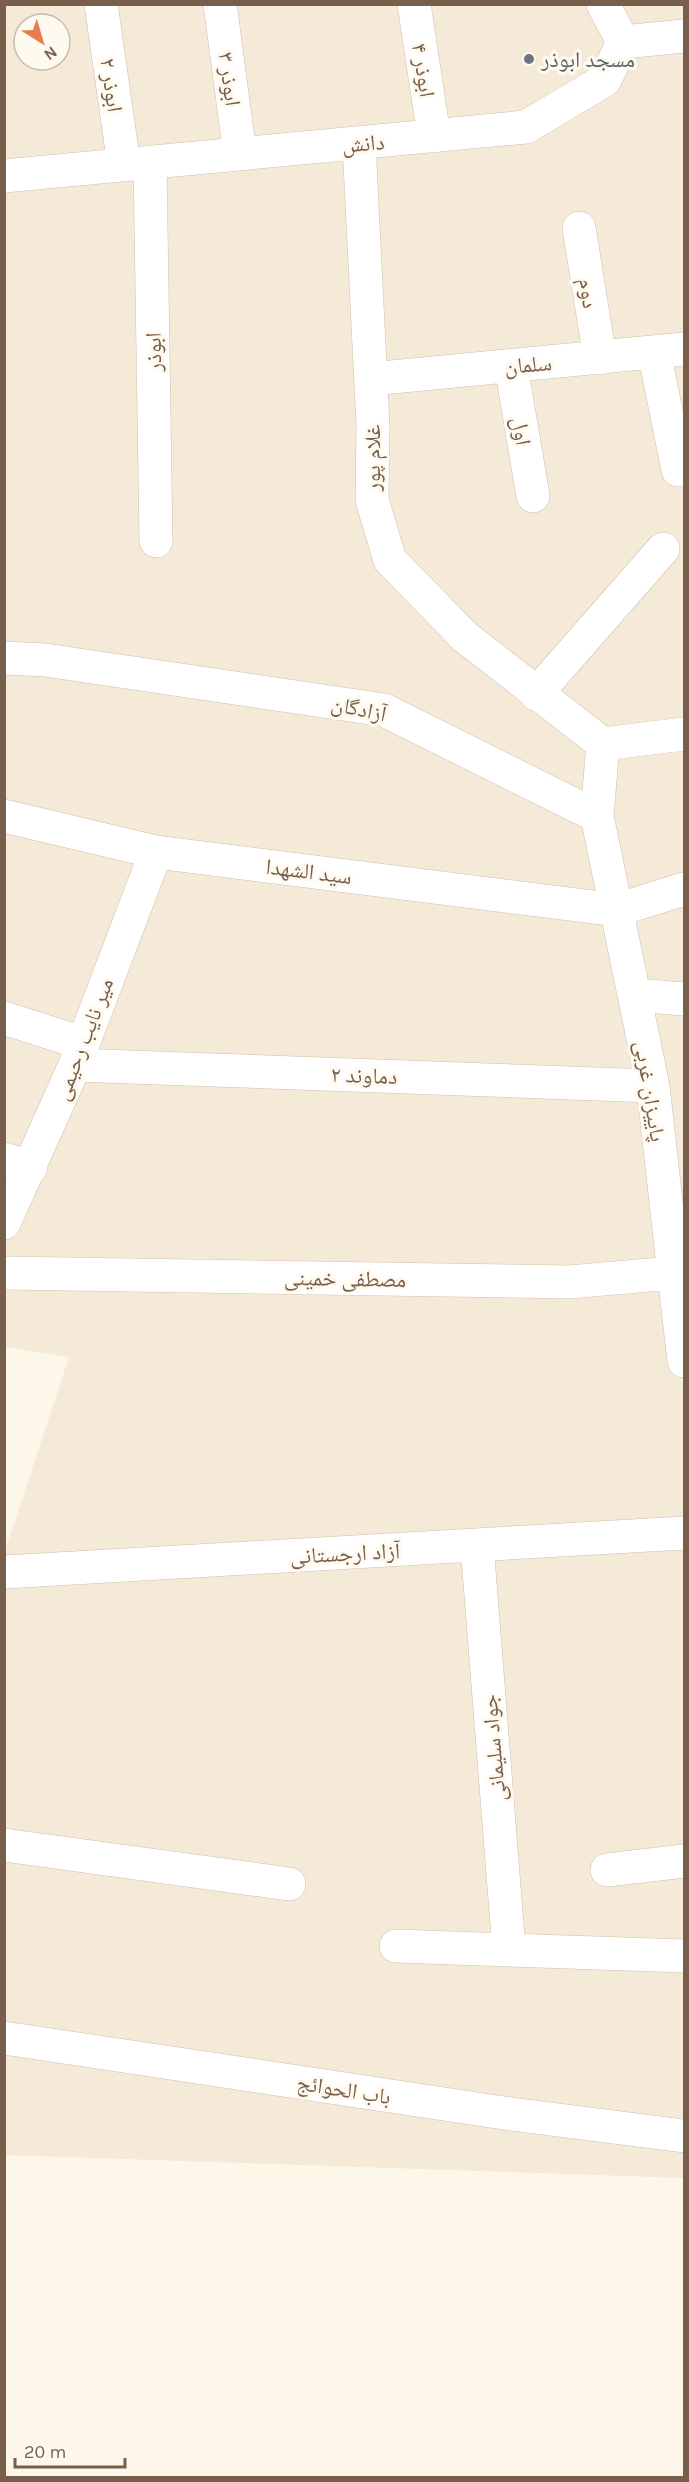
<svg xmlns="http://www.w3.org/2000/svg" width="689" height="2482" viewBox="0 0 689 2482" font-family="Karla,'Noto Naskh Arabic',sans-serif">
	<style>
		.residential { fill: #f5ead7; fill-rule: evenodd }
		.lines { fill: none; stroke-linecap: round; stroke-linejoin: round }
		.minor-casing { stroke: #cfbfae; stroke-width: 34 }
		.tertiary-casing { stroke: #cfbfae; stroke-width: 34 }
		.secondary-casing { stroke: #d5c2ae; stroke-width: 34 }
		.minor { stroke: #fff; stroke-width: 33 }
		.tertiary { stroke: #fff; stroke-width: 33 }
		.secondary { stroke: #fff; stroke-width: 33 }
		.worship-dot { fill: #6b7280; stroke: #fffaf0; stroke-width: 2 }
		.labels { text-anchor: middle; stroke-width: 6; stroke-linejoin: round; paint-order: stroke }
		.worship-label { font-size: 22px; fill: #5b616d; stroke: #fffaf0; text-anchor: start }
		.street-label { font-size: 22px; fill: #785f4c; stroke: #fffaf0 }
	</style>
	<rect width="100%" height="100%" fill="#fdf7e9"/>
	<path class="residential" d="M5,5h679v2173l-679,-23v-604l64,-194 -65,-10zM24,24h36v36h-36z"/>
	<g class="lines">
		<g class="minor-casing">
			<path id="minor" d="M101,4l23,161
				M220,4l20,150
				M414,4l20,132
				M603,4l20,38
				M359,143l14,283 -1,74 18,60 75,77 138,107
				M150,162l6,379
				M4,176l522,-49 79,-47 18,-38 61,-6
				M579,228l21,130
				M654,352l24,118
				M511,366l22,130
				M371,379l313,-30
				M4,658l41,2 339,50 213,106 56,270 21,188
				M536,694l127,-145
				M603,744l81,-10
				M4,816l152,36 461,58 67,-21
				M597,816l6,-72
				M635,995l49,4
				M4,1018l78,25
				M75,1065l578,21
				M4,1159l27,8
				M4,1223l71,-158 81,-213
				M477,1545l32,405
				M4,1572l680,-39
				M4,1845l285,39
				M607,1870l77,-9
				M396,1946l288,10
				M4,2038l500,75 180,23"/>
		</g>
		<g class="tertiary-casing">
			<path id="tertiary" d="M674,1274l10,87"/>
		</g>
		<g class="secondary-casing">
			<path id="secondary" d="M4,1273l565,9 115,-10"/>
		</g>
		<use href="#minor" class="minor"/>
		<use href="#tertiary" class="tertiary"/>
		<use href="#secondary" class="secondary"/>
	</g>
	<circle class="worship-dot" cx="529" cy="59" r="6"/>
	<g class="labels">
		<g class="worship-label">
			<text x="541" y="67">مسجد ابوذر</text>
		</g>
		<g class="street-label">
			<text transform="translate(424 70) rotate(81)" y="8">ابوذر ۴</text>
			<text transform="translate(230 79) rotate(82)" y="8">ابوذر ۳</text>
			<text transform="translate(112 85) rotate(82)" y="8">ابوذر ۲</text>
			<text transform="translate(363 143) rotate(-5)" y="8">دانش</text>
			<text transform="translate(589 293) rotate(81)" y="8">دوم</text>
			<text transform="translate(153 352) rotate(-91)" y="8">ابوذر</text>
			<text transform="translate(528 364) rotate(-5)" y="8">سلمان</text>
			<text transform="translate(522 431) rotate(80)" y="8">اول</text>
			<text transform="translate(372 458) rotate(-90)" y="8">غلام پور</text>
			<text transform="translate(359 708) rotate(12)" y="8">آزادگان</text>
			<text transform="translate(309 871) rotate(7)" y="8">سید الشهدا</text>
			<text transform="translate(83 1039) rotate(-69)" y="8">میر نایب رحیمی</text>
			<text transform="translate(364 1075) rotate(2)" y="8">دماوند ۲</text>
			<text transform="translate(651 1091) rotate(81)" y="8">پاییزان غربی</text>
			<text transform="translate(345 1278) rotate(1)" y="8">مصطفی خمینی</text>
			<text transform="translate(345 1553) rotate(-3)" y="8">آزاد ارجستانی</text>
			<text transform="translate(493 1748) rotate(-95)" y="8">جواد سلیمانی</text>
			<text transform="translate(344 2089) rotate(9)" y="8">باب الحوائج</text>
		</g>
	</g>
	<rect width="689" height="2482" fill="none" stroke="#785f4c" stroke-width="12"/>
	<g transform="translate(42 42) rotate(143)"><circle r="28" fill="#fffaf0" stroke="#c9bcae" stroke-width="1.5"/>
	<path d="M0-4.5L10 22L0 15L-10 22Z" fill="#e77d4e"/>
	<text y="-9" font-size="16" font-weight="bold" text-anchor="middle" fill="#785f4c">N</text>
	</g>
	<path d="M15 2458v9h110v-9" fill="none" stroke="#785f4c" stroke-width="3"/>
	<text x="24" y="2458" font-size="18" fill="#785f4c" stroke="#fffaf0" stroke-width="4.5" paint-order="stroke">20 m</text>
</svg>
